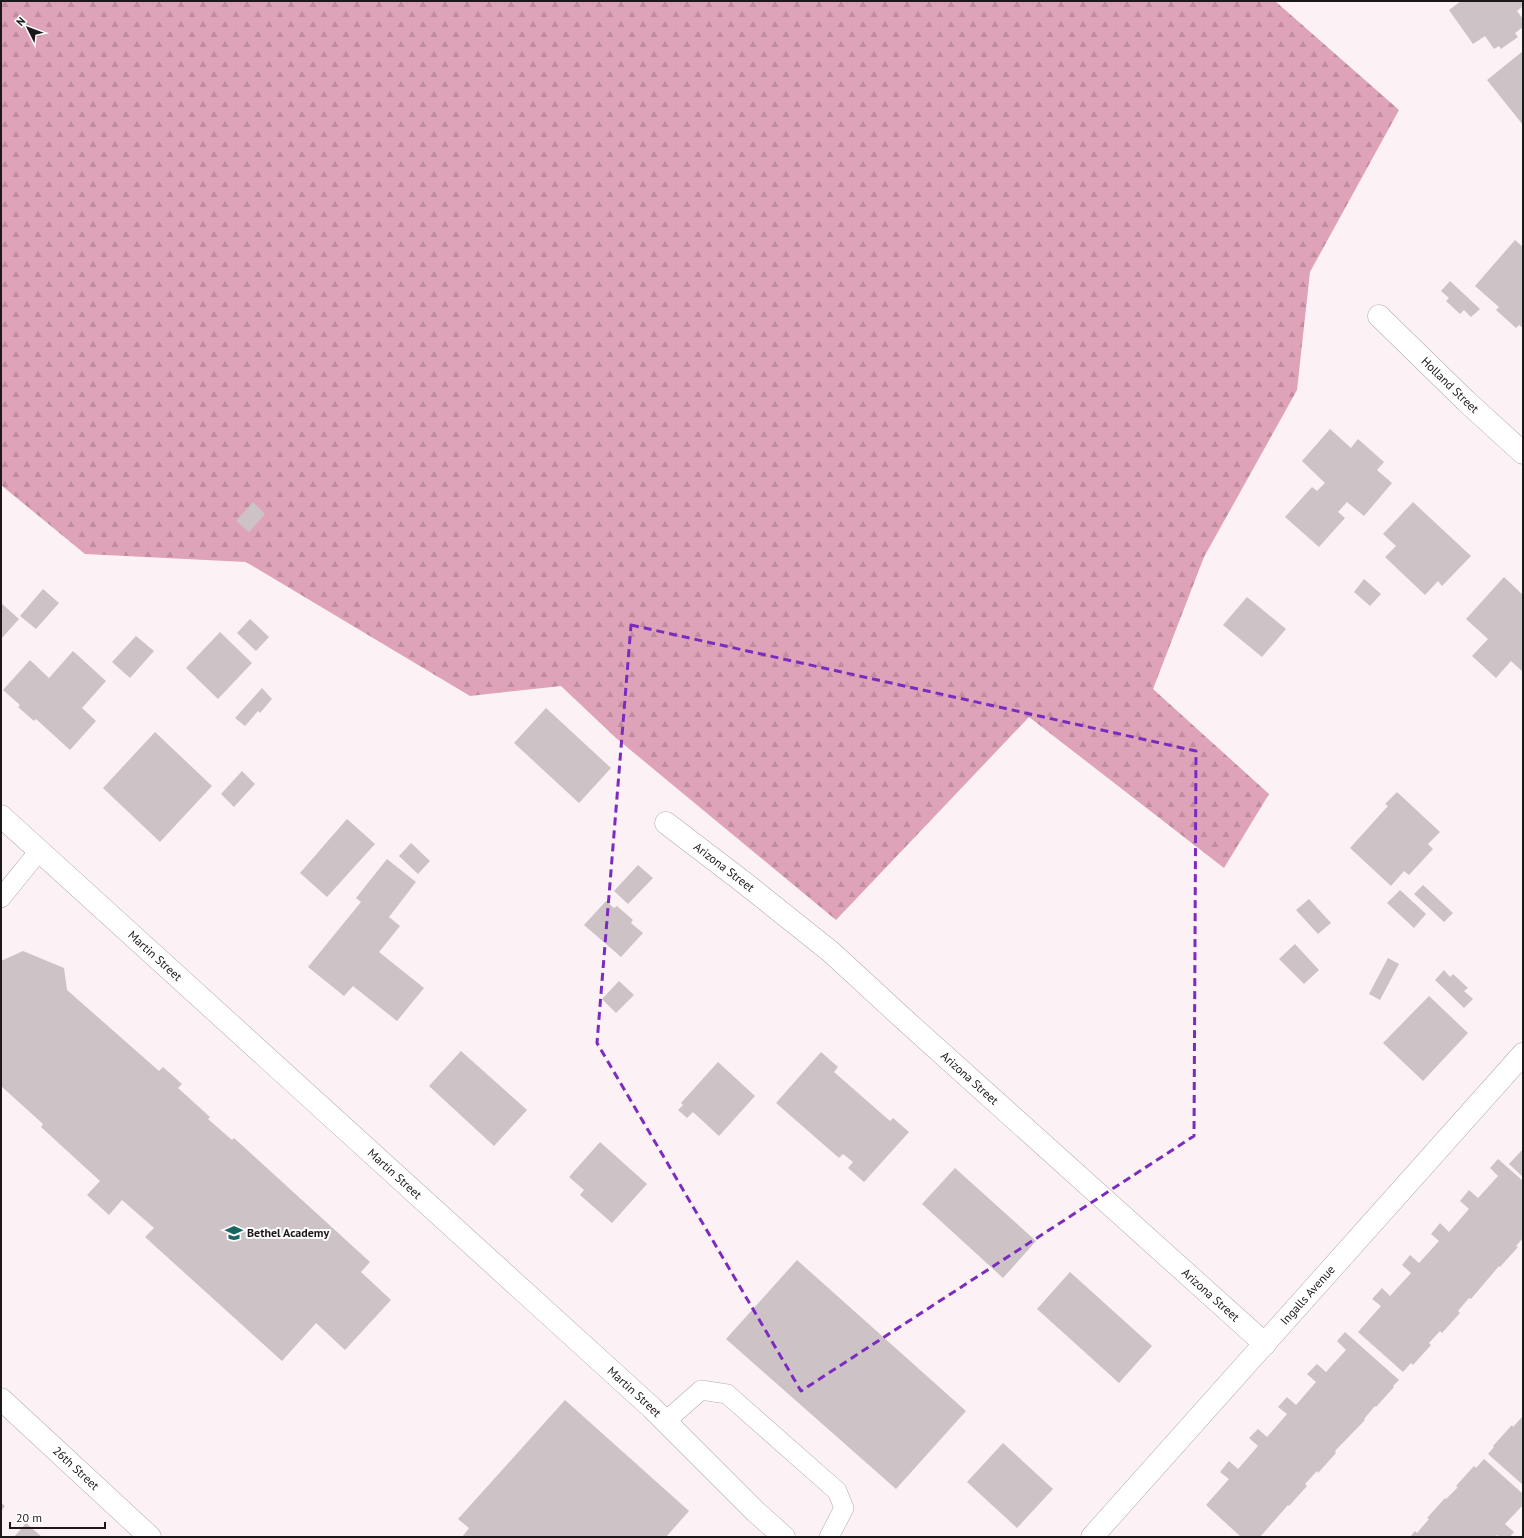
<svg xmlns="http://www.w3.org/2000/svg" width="1524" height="1538" viewBox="0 0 1524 1538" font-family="'PT Sans',sans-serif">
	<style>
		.forest { fill: url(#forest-firs) }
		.building { fill: #cdc2c6 }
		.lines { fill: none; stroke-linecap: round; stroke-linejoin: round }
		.lane-casing { stroke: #b5aaad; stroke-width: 20 }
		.street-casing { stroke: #b5aaad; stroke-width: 23 }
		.secondary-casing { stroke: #b5aaad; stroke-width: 23 }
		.lane { stroke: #fff; stroke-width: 19 }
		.street { stroke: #fff; stroke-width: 22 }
		.secondary { stroke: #fff; stroke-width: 22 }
		.marked { fill: none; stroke: #7b2cbf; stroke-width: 3; stroke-dasharray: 8 5; stroke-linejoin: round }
		.labels { text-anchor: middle; stroke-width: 4; stroke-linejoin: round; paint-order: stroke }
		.street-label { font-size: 12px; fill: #1c1819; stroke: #fff }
		.poi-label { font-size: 12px; font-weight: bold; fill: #1c1819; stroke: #fff; text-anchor: start }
	</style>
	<defs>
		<pattern id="forest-firs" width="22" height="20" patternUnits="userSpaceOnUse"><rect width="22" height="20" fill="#dea3b8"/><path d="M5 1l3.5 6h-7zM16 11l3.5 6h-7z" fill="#be8c9e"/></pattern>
	</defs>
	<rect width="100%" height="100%" fill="#fcf1f5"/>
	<path class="forest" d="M1,1h1274l124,109 -89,162 -13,118 -93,167 -51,132 116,105 -45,74 -195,-151 -193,203 -220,-182 -55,-52 -91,10 -224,-134 -161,-8 -84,-69z"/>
	<path class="building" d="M1461,1h62v5l-6,5 6,8v8l-8,6 3,4 -17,12 -2,-3 -5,3 -9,-13 -12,8 -24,-34z
		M1523,51v74l-36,-45z
		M1515,240l8,7v81l-4,-3 -3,3 -20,-18 3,-3 -24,-21z
		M1450,281l30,28 -9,8 -7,-7 -4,4 -14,-13 3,-3 -8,-7z
		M1330,429l21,19 7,-9 26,23 -7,8 15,13 -28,33 -17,-14 -9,10 7,6 -26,29 -34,-30 27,-30 5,4 8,-8 -23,-22z
		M253,502l12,12 -16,18 -13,-11z
		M1413,502l58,54 -29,30 -4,-5 -13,14 -40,-38 11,-11 -13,-12z
		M1504,577l19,18v77l-12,-11 -15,17 -24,-22 16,-17 -22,-20z
		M1364,579l17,15 -11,12 -16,-14z
		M43,589l16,14 -23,26 -16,-13z
		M1247,597l39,32 -24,28 -39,-32z
		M1,603l18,16 -18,20z
		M250,619l19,18 -13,14 -19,-18z
		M220,632l32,31 -34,36 -32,-31z
		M136,636l18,15 -24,27 -18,-16z
		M73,651l33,30 -24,27 14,13 -26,29 -34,-31 -2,2 -16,-14 2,-2 -17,-15 27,-30 19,18z
		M262,688l10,11 -12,14 -2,-2 -13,15 -10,-8z
		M546,708l65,60 -32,35 -65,-60z
		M155,732l57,54 -52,56 -57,-54z
		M242,771l13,13 -21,23 -13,-13z
		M1397,792l43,40 -12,12 5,5 -24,26 -5,-4 -13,15 -41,-38 38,-42 -3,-2z
		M347,819l28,25 -48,53 -27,-24z
		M411,843l19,18 -12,13 -19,-18z
		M387,859l29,23 -27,35 11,9 -21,26 45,36 -27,33 -44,-35 -9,10 -36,-29 53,-65 -5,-4z
		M638,865l15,13 -25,26 -14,-13z
		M1423,885l30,28 -9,9 -30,-28z
		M1400,890l26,24 -12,14 -27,-25z
		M1309,899l22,24 -13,11 -22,-24z
		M606,901l8,7 3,-2 16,14 -2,3 12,10 -22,24 -37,-32z
		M1295,944l24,26 -15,14 -25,-25z
		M23,951l41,17 3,22 92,81 4,-4 19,17 -4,4 32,29 -2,2 24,21 2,-2 136,124 -9,10 30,28 -46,50 -29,-27 -34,38 -137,-124 9,-9 -32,-28 -13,15 -22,-20 13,-14 -59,-54 2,-3 -42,-38v-125z
		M1388,958l11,6 -19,36 -11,-6z
		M1444,970l6,7 3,-3 15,14 -4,3 9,8 -9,9 -29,-28z
		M619,981l15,14 -18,18 -14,-14z
		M1429,996l39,37 -45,48 -40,-38z
		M461,1051l66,59 -33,36 -65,-60z
		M821,1052l17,15 -4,5 56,49 3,-3 16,14 -45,50 -16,-14 5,-6 -10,-8 -4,4 -63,-55z
		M718,1062l37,34 -36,40 -26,-24 -6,6 -9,-8 5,-5 -2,-2z
		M600,1142l47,42 -35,39 -32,-28 4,-5 -15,-13z
		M1523,1149v28l-14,-13z
		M1498,1159l25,22v57l-7,8 2,1 -18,20 -1,-1 -28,33 -2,-1 -11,13 2,2 -18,20 -2,-2 -11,12 2,2 -18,20 -2,-2 -8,9 -45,-40 23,-26 -9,-7 10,-11 8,8 21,-23 -9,-8 8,-10 9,8 20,-22 -8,-7 9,-11 9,9 20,-23 -9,-8 9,-11 9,8 20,-22 -8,-8z
		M955,1168l81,73 -33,37 -81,-74z
		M797,1260l169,151 -70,78 -170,-150z
		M1070,1272l82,74 -33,37 -82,-74z
		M1345,1332l54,48 -6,6 1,1 -18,20 -1,-1 -11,13 1,1 -30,31 1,2 -18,20 -1,-2 -12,13 2,2 -18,20 -1,-1 -28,32 -2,-1 -17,1 -35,-32 23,-26 -9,-7 9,-11 9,8 20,-23 -9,-8 9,-9 9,8 20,-23 -9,-7 9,-10 9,8 20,-23 -9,-8 10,-10 9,8 20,-22 -9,-9z
		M565,1400l124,111 -23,26h-204l7,-9 -11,-9z
		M1523,1416v69l-35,-31 6,-7 -1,-1 19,-21 1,2z
		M1003,1443l50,46 -36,39 -50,-46z
		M1484,1459l39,35v11l-18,19 9,8 -4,5h-11l-2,-2 -2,2h-85l5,-6 2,2 12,-14 -2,-1 18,-20 1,1 12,-12 -2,-1 18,-20 2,2z
		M1,1503l4,3 -4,5z
		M26,1523l16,14h-28z"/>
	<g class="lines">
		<g class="lane-casing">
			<path id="lane" d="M1,898l38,-47
				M666,1421l35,-31 26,4 110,97 7,17 -15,29"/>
		</g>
		<g class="street-casing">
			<g id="street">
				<path id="s1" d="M1379,316l87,85 57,52"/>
				<path id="s2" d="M666,823l76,58 89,71 76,70 358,322"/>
				<path id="s3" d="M1,1399l149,138"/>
			</g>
		</g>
		<g class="secondary-casing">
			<g id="secondary">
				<path id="s4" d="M1,816l651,592 104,104 28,25"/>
				<path id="s5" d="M1092,1537l431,-483"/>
			</g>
		</g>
		<use href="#lane" class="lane"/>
		<use href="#street" class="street"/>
		<use href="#secondary" class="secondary"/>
	</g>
	<path class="marked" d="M631,625l565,126 -2,385 -393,255 -204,-348z"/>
	<defs>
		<g id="school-bare" transform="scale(1.38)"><path d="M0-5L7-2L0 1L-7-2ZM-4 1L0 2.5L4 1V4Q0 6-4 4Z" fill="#186561" stroke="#fff" stroke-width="2.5" paint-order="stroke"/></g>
	</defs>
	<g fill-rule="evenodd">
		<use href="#school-bare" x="234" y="1233"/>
	</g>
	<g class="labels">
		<g class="street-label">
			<text dy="4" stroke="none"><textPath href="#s1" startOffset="99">Holland Street</textPath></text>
			<text dy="4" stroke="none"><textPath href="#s2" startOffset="73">Arizona Street</textPath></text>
			<text dy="4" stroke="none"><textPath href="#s4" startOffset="208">Martin Street</textPath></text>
			<text dy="4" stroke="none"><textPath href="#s2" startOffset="397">Arizona Street</textPath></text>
			<text dy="4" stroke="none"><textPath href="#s4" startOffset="532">Martin Street</textPath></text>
			<text dy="4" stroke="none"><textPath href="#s2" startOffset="721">Arizona Street</textPath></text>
			<text dy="4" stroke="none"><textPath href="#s5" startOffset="324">Ingalls Avenue</textPath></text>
			<text dy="4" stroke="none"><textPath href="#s4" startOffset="856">Martin Street</textPath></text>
			<text dy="4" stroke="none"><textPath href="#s3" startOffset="102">26th Street</textPath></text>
		</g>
		<g class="poi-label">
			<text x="247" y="1237">Bethel Academy</text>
		</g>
	</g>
	<rect width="1524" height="1538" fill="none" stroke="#1c1819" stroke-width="4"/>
	<g transform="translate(28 28) rotate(312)" stroke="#ffffff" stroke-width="3" paint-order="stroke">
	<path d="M0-3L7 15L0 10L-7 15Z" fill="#1c1819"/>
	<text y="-6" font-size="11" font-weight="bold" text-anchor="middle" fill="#1c1819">N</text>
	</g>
	<path d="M10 1522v6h95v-6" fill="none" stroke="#1c1819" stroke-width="2"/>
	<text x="16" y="1522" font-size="12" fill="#1c1819" stroke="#ffffff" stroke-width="3" paint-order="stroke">20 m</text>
</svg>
